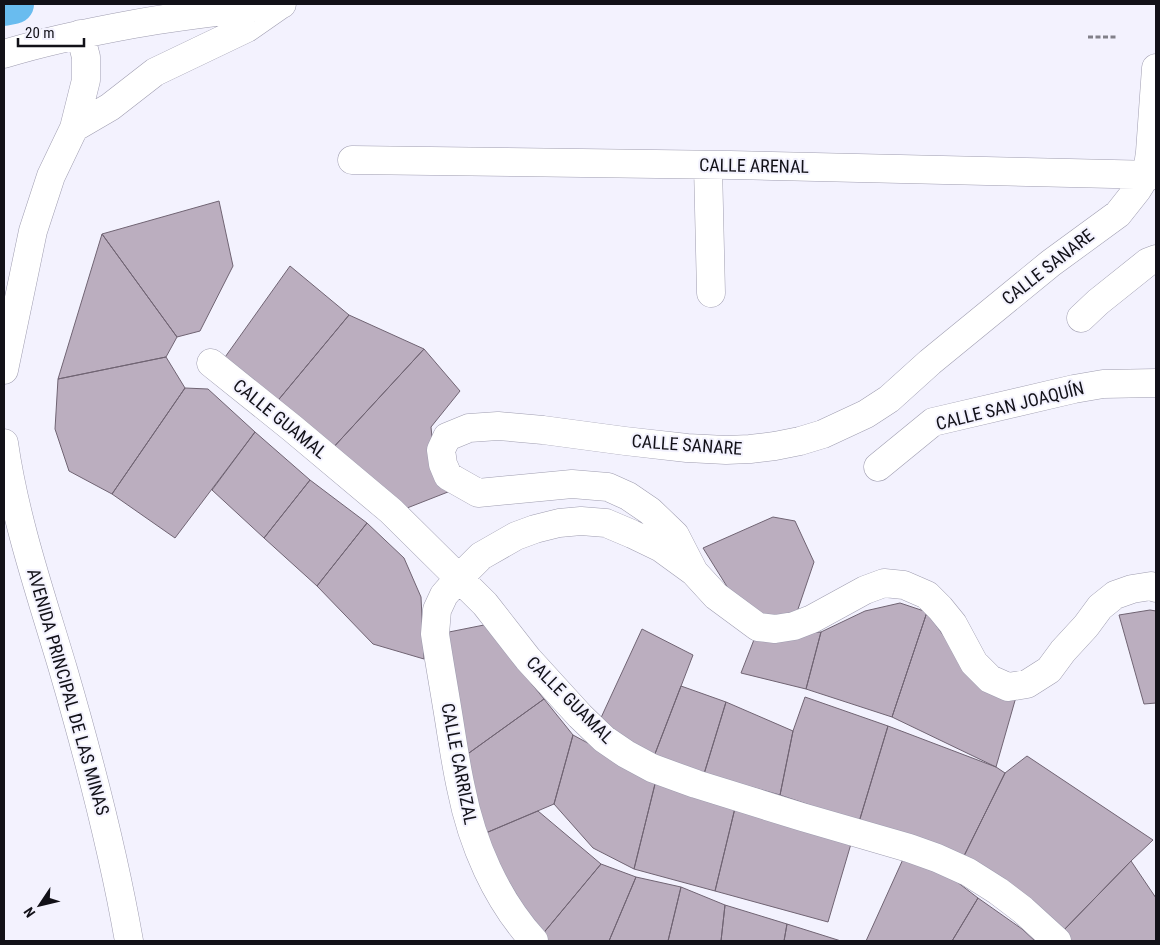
<svg xmlns="http://www.w3.org/2000/svg" width="1160" height="945" viewBox="0 0 1160 945" font-family="'Roboto Condensed',sans-serif">
	<style>
		.lines { fill: none; stroke-linecap: round; stroke-linejoin: round }
		.river { stroke: #69bcef; stroke-width: 40 }
		.building { fill: #bbaebf; stroke: #706473 }
		.minor-casing { stroke: #9f9db0; stroke-width: 29 }
		.path { stroke: #818089; stroke-width: 3; stroke-dasharray: 5 2.5; stroke-linecap: butt }
		.minor { stroke: #fff; stroke-width: 28 }
		.labels { text-anchor: middle; stroke-width: 4; stroke-linejoin: round; paint-order: stroke }
		.street-label { font-size: 18px; fill: #121118; stroke: #f3f2fe }
	</style>
	<rect width="100%" height="100%" fill="#f3f2fe"/>
	<g class="lines">
		<path class="river" d="M4,6l10,-2"/>
	</g>
	<path class="building" d="M219,201l14,65 -33,65 -23,6 -75,-103z
		M102,234l75,103 -11,20 -108,22z
		M290,266l59,49 -74,89 -52,-44z
		M349,315l75,34 -93,101 -56,-46z
		M424,349l36,42 -29,36 2,21 20,42 -51,20 -71,-60z
		M166,357l19,31 -73,106 -43,-23 -14,-42 3,-50z
		M185,388l23,1 47,43 -80,106 -63,-44z
		M255,432l55,48 -46,58 -52,-48z
		M310,480l57,43 -50,63 -53,-48z
		M773,517l22,4 19,41 -17,50 -26,8 -35,-19 -33,-53z
		M367,523l37,35 17,39 3,62 -51,-15 -56,-58z
		M900,603l27,9 -35,105 -86,-28 15,-57 44,-21z
		M1150,610l6,1v92l-12,1 -25,-89z
		M927,612l46,66 43,19 -20,70 -104,-50z
		M484,625l60,74 -82,59 -18,-125z
		M642,629l51,26 -40,104 -54,-37z
		M757,632l27,3 37,-3 -15,57 -65,-16z
		M681,686l45,16 -22,72 -51,-15z
		M805,697l83,29 -29,96 -79,-27 13,-64z
		M544,699l29,36 -19,69 -73,31 -19,-77z
		M726,702l67,29 -13,64 -76,-21z
		M888,726l108,41 9,6 -43,87 -103,-38z
		M573,735l83,45 -22,89 -41,-21 -39,-44z
		M1027,756l126,84 -22,21 -70,72 -99,-73 43,-87z
		M656,780l79,28 -20,83 -81,-22z
		M735,808l118,29 -25,85 -113,-31z
		M538,811l63,53 -60,72 -60,-101z
		M904,857l44,18 30,23 -26,43h-86z
		M1131,861l25,37v43h-87l-8,-8z
		M601,864l35,13 -27,64h-61l-7,-5z
		M636,877l45,10 -13,54h-59z
		M681,887l44,18 -4,36h-53z
		M978,898l44,31 13,12h-83z
		M725,905l62,19 -3,17h-63z
		M787,924l54,17h-57z"/>
	<g class="lines">
		<g class="minor-casing">
			<path id="minor" d="M4,54c42,-13 86,-22 130,-30 49,-9 98,-14 148,-20
				M74,128l36,-21 45,-35 92,-44 33,-23
				M352,160l378,5 426,10
				M708,166l3,127
				M1081,318l17,-16 50,-40 8,-3
				M211,363l81,65 99,83 94,93 43,55 52,57 24,23 22,15 26,14 44,16 106,33 107,31 28,10 31,14 30,19 25,19 34,31
				M4,370l29,-139 18,-55 23,-48 12,-48v-23l-6,-23
				M4,443c11,77 37,152 59,226 26,89 50,181 66,272
				M878,467l55,-45 141,-33 29,-5 53,-1
				M694,572l-19,-37 -25,-24 -22,-15 -20,-9 -36,-3 -94,9 -30,-17 -5,-12 -2,-14 6,-13 22,-9 29,-2 45,4 82,11 62,7 39,2 24,-1 25,-3 25,-5 23,-7 43,-20 23,-15 41,-37 121,-99 67,-49 19,-24 10,-16 3,-22 6,-84
				M534,941c-38,-42 -62,-97 -73,-153 -4,-18 -7,-37 -10,-56 -5,-33 -11,-65 -16,-98l2,-24 7,-15 15,-17 22,-22 35,-20 19,-7 24,-6 22,-2 25,2 26,11 29,14 33,24 22,24 42,31 17,2 19,-3 18,-7 53,-29 19,-7 20,2 23,10 13,13 13,16 21,39 16,16 18,8 19,-3 22,-14 14,-19 23,-25 14,-19 15,-12 17,-6 19,-3 5,2"/>
		</g>
		<path class="path" d="M1088,37h29"/>
		<use href="#minor" class="minor"/>
	</g>
	<g class="labels">
		<g class="street-label">
			<text transform="translate(754 166) rotate(1)" y="6">CALLE ARENAL</text>
			<text transform="translate(1048 267) rotate(-38)" y="6">CALLE SANARE</text>
			<text transform="translate(1010 406) rotate(-14)" y="6">CALLE SAN JOAQUÍN</text>
			<text transform="translate(280 419) rotate(39)" y="6">CALLE GUAMAL</text>
			<text transform="translate(687 445) rotate(4)" y="6">CALLE SANARE</text>
			<text transform="translate(68 692) rotate(74)" y="6">AVENIDA PRINCIPAL DE LAS MINAS</text>
			<text transform="translate(570 700) rotate(45)" y="6">CALLE GUAMAL</text>
			<text transform="translate(459 764) rotate(79)" y="6">CALLE CARRIZAL</text>
		</g>
	</g>
	<rect width="1160" height="945" fill="none" stroke="#121118" stroke-width="10"/>
	<g transform="translate(40 905) rotate(235)" stroke="#f3f2fe" stroke-width="4" paint-order="stroke">
	<path d="M0-4L9 19L0 12L-9 19Z" fill="#121118"/>
	<text y="-8" font-size="14" font-weight="bold" text-anchor="middle" fill="#121118">N</text>
	</g>
	<path d="M18 38v8h66v-8" fill="none" stroke="#121118" stroke-width="2.5"/>
	<text x="25" y="38" font-size="15" fill="#121118" stroke="#f3f2fe" stroke-width="4" paint-order="stroke">20 m</text>
</svg>
